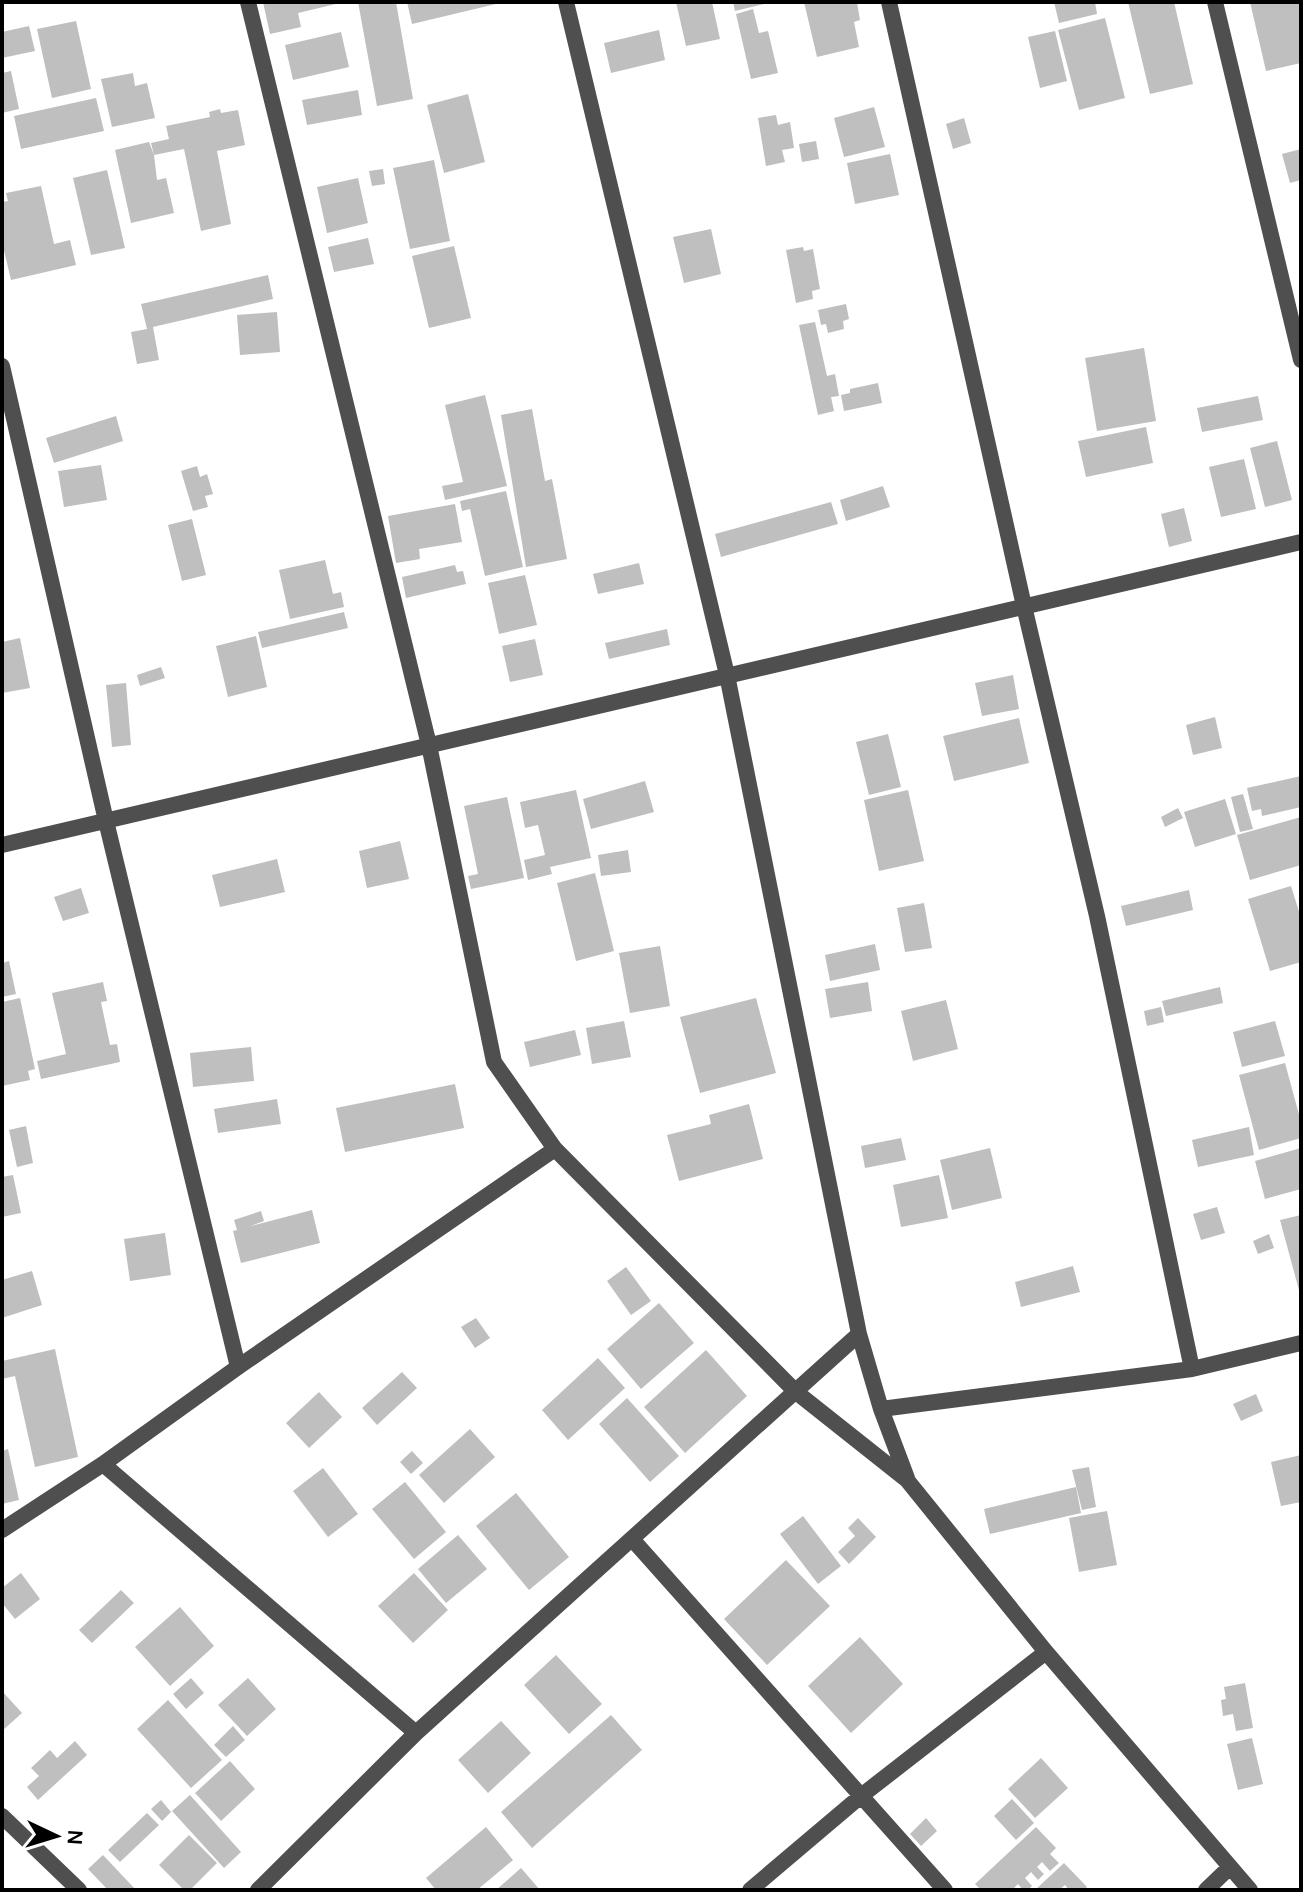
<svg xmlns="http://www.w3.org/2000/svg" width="1303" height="1892" viewBox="0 0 1303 1892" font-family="Karla,sans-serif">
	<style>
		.building { fill: #bfbfbf }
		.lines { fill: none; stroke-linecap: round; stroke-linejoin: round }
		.minor { stroke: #4f4f4f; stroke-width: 16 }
	</style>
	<rect width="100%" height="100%" fill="#fff"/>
	<path class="building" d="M263,2h77v1l-42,10 3,14 -31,7z
		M358,2h38l17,97 -36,7z
		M407,2h93v1l-88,21z
		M676,2h36l8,37 -34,7z
		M733,2h35v1l-33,8z
		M804,2h53l3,18 -6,2 5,25 -42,10z
		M1054,2h41l2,12 -38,9z
		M1128,2h46l19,82 -43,10z
		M1250,2h51v61l-35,8z
		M753,9l6,24 9,-2 10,42 -27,6 -15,-65z
		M1105,18l20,80 -46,12 -21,-80z
		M76,21l15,68 -39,9 -15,-69z
		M29,26l6,25 -33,7v-26z
		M659,30l6,30 -54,13 -7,-30z
		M1055,31l12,50 -27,7 -12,-51z
		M341,32l8,35 -56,13 -8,-35z
		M11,71l8,38 -17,4v-40z
		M133,73l2,13 12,-3 8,35 -43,9 -11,-48z
		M358,90l4,25 -55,10 -5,-25z
		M468,94l17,68 -41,11 -17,-68z
		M96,98l8,33 -83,18 -7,-33z
		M874,107l11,40 -41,10 -10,-39z
		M220,109l1,4 17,-3 7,35 -28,6 14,73 -30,7 -17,-82 -30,6 3,25 9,-2 8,35 -43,10 -16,-73 34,-8 5,13 -3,-12 18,-4 -3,-13 44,-9 -1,-5z
		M776,115l2,10 12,-3 4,26 -12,2 3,12 -19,4 -8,-48z
		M964,118l7,25 -18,6 -7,-25z
		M816,141l3,18 -17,3 -3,-18z
		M1301,149v31l-11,3 -8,-29z
		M890,154l9,41 -44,9 -8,-41z
		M434,160l16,81 -40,8 -17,-81z
		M383,169l2,15 -13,2 -3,-15z
		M107,170l18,78 -34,7 -18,-77z
		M358,178l10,45 -41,10 -10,-46z
		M41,186l13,58 16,-4 6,25 -65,15 -9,-38v-40l6,-1 -2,-8z
		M711,229l10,45 -37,9 -11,-46z
		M368,238l6,26 -40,8 -6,-25z
		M454,246l17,72 -42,10 -17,-72z
		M803,247l1,4 9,-2 7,40 -8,2 1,8 -17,4 -10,-53z
		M268,275l5,24 -120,28 6,33 -22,4 -6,-32 16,-3 -6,-25z
		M846,304l3,15 -6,2 1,8 -16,4 -2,-9 -5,1 -3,-15z
		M277,312l3,40 -40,3 -3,-40z
		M815,322l12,54 8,-2 4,22 -8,1 3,14 -16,4 -19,-90z
		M1144,348l12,73 -59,10 -12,-73z
		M878,383l4,20 -38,8 -3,-16 9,-2v-4z
		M485,395l22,91 -62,14 -3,-14 21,-4 -18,-77z
		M1258,396l5,24 -61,12 -5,-24z
		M532,409l13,72 7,-2 15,80 -41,8 -25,-152z
		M116,416l7,25 -69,22 -8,-25z
		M1146,427l7,36 -67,14 -8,-36z
		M1277,441l15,59 -27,7 -15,-59z
		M1244,459l12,50 -35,8 -12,-50z
		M101,465l6,35 -43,7 -6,-36z
		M197,466l3,11 7,-3 6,20 -8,2 3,11 -15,4 -12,-40z
		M883,486l7,21 -44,14 -6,-21z
		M506,491l17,76 -38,9 -15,-67 -8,2 -2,-10z
		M831,502l7,22 -117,33 -6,-23z
		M455,504l7,38 -43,7 1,10 -24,4 -8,-47z
		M1184,508l8,33 -23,6 -8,-33z
		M192,519l14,56 -24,6 -14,-56z
		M325,560l8,34 8,-2 3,15 -54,12 -11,-49z
		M639,563l5,21 -46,10 -5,-20z
		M455,565l2,7 6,-1 3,13 -60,14 -4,-21z
		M525,575l12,50 -38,9 -11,-51z
		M344,612l4,16 -86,20 -4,-16z
		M667,629l3,16 -61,14 -4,-16z
		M256,636l11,51 -39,10 -12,-51z
		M20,638l10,50 -28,5v-51z
		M535,639l8,36 -33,7 -8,-36z
		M161,667l4,11 -25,8 -3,-11z
		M1013,675l6,34 -37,7 -7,-33z
		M126,683l5,62 -19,2 -6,-62z
		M1215,717l7,31 -29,7 -7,-30z
		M1019,718l10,45 -75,18 -11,-45z
		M888,734l13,53 -32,8 -13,-53z
		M1301,776v31l-39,9 -1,-7 -9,2 -5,-23z
		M645,781l9,31 -63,17 -8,-30z
		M576,790l15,68 -41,9 2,7 -24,6 -4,-20 21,-5 -7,-30 -13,3 -5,-26z
		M908,790l16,71 -45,10 -15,-71z
		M1243,794l10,35 -13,3 -9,-35z
		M507,797l17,81 -53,11 -3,-13 10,-2 -14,-68z
		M1225,799l11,35 -41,13 -11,-35z
		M1178,808l5,10 -18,9 -4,-10z
		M1301,817v48l-51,15 -13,-45z
		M400,841l9,38 -42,9 -8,-37z
		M628,850l3,22 -30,4 -3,-21z
		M277,859l8,33 -65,15 -8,-32z
		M595,873l19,78 -38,10 -19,-78z
		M1291,886l10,32v44l-31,9 -22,-72z
		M81,888l8,25 -26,8 -9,-24z
		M1189,890l4,20 -67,16 -5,-20z
		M924,903l8,45 -27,4 -8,-44z
		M875,944l5,26 -50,11 -5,-26z
		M660,946l10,60 -40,7 -11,-60z
		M9,961l7,33 -14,3v-34z
		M103,982l4,19 -6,1 9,43 7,-1 3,18 -79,17 -4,-18 29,-7 -14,-61z
		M868,982l4,29 -42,7 -5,-29z
		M1220,987l3,16 -57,13 -4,-15z
		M20,998l15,71 -7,2 2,9 -28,6v-84z
		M756,998l20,75 -76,20 -20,-76z
		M946,1000l12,49 -45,12 -12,-50z
		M1161,1007l3,15 -17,4 -3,-15z
		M624,1021l7,36 -39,7 -6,-36z
		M1275,1021l10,35 -43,11 -9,-35z
		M575,1030l6,25 -51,12 -6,-25z
		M251,1047l3,34 -61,6 -3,-34z
		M1285,1063l16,59v16l-42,12 -20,-75z
		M455,1084l9,44 -119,24 -9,-44z
		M277,1099l4,25 -63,9 -4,-24z
		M749,1104l14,55 -84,22 -12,-46 44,-11 -2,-9z
		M26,1126l7,37 -16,4 -8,-37z
		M1249,1127l5,28 -56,12 -6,-27z
		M901,1138l5,22 -41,8 -4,-22z
		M990,1148l12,50 -50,12 -12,-50z
		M1301,1148v41l-36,10 -10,-38z
		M13,1175l8,38 -19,4v-40z
		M939,1175l9,43 -47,9 -8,-42z
		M1217,1207l8,26 -24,7 -8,-26z
		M312,1210l8,33 -79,20 -8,-32 4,-1 -3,-10 27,-9 3,10 -13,5z
		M1301,1215v79h-1l-20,-74z
		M165,1233l6,42 -41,6 -6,-42z
		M1269,1234l5,14 -16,6 -5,-13z
		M1073,1266l7,26 -59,15 -6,-25z
		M626,1267l25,34 -20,14 -24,-34z
		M32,1271l10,34 -40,13v-38z
		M659,1303l35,40 -53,46 -34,-40z
		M476,1318l14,20 -15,10 -14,-21z
		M55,1349l23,108 -43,10 -20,-91 -13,3v-18z
		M706,1350l41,46 -62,57 -41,-46z
		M598,1358l27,30 -57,52 -26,-30z
		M402,1372l15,16 -40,37 -15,-17z
		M319,1392l23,25 -33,31 -23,-25z
		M1256,1394l7,17 -22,10 -8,-17z
		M627,1398l52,58 -29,26 -51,-58z
		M470,1429l25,28 -51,46 -25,-28z
		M8,1449l11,51 -17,4v-53z
		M412,1451l11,12 -12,11 -11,-12z
		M1301,1455v47l-20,4 -10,-44z
		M1089,1467l7,40 -14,3 -10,-40z
		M323,1468l35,46 -30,23 -35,-46z
		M405,1482l41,50 -32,27 -42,-50z
		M1076,1487l5,26 -91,21 -6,-25z
		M516,1493l53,64 -40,33 -53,-64z
		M1107,1511l10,54 -38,7 -10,-54z
		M803,1516l38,50 -23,18 -38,-50z
		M858,1518l18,19 -27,27 -11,-12 17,-16 -7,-8z
		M458,1535l29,34 -41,34 -28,-34z
		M786,1560l44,46 -63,59 -43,-46z
		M21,1573l19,26 -25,20 -13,-16v-15z
		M414,1573l34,37 -35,33 -35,-37z
		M121,1590l13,13 -42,40 -13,-13z
		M180,1607l34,39 -44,40 -35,-39z
		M860,1637l43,47 -52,49 -43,-47z
		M556,1655l46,49 -33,30 -45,-49z
		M191,1678l13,15 -18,16 -13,-15z
		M248,1678l28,31 -29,27 -29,-31z
		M1245,1683l8,45 -17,3 -3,-17 -10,2 -2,-16 5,-1 -2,-12z
		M2,1691l20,22 -20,18z
		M168,1700l54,60 -31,28 -54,-59z
		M611,1715l31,35 -110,98 -31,-36z
		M501,1721l30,32 -43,40 -30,-33z
		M233,1726l12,14 -19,17 -12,-12z
		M1252,1738l11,46 -25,6 -11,-46z
		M75,1741l12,14 -49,45 -11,-13 12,-11 -8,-8 19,-18 7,8z
		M1041,1758l27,30 -33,30 -27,-29z
		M230,1761l25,28 -34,32 -26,-28z
		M190,1795l51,57 -17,16 -52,-57z
		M1012,1799l22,24 -18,17 -22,-24z
		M161,1800l10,12 -9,9 -11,-12z
		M147,1813l12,12 -39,37 -12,-12z
		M926,1818l11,13 -16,15 -11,-12z
		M486,1827l27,33 -36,30h-41l-10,-12z
		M1036,1827l20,21 -6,6 9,9 -9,8 -8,-9 -5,5 7,7 -6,6 -7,-8 -6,6 7,8 -4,4h-5l-5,-6 -6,6h-31l-6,-6z
		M189,1835l28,28 -27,27h-6l-25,-25z
		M103,1855l33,35h-28l-20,-21z
		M1064,1863l23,24 -3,3h-15l-4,-5 -6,5h-24z
		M521,1868l19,22h-44z"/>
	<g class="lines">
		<path class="minor" d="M248,2l181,743 65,317 61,87 241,243 111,88 139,172 204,238
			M566,2l161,673 132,659 22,75 26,69
			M889,2l135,604 73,310 95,453
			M1215,2l86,358
			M2,366l104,455 132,546
			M2,845l1299,-303
			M881,1409l311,-40 109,-26
			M103,1464l313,269
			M2,1530l101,-66 135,-97 317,-218
			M632,1539l313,351
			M2,1816l77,74
			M258,1890l158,-157 443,-399
			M750,1890l111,-94 185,-144
			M1206,1890l24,-23"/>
	</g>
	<rect width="1303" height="1892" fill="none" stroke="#000000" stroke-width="8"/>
	<g transform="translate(56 1836) rotate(94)" stroke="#ffffff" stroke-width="6" paint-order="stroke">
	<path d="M0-6L14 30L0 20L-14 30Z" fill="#000000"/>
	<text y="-12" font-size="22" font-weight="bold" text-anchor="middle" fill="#000000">N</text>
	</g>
</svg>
